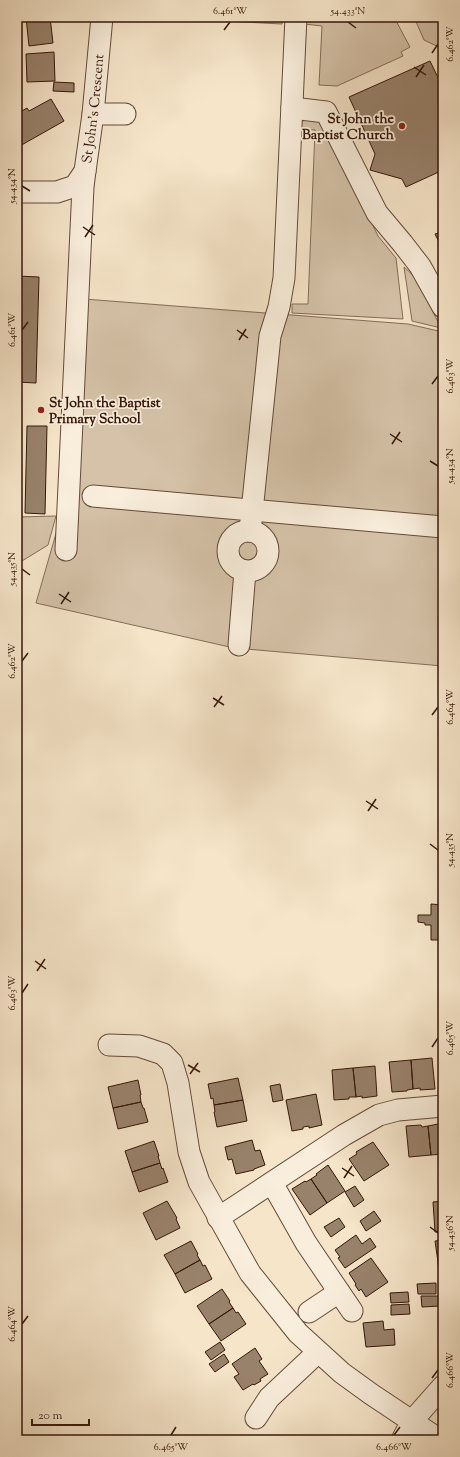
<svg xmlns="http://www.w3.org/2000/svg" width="460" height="1457" viewBox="0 0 460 1457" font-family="'Sorts Mill Goudy',serif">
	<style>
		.green { fill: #d5c2a8; stroke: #856c58 }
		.building { fill: #99826c; stroke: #351608 }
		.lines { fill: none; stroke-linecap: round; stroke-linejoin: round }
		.minor-casing { stroke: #654a38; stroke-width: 23 }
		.minor { stroke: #f9eedc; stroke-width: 21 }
		.ticks { fill: none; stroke: #351608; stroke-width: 1.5 }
		.poi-dot { fill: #8f2418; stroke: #f9eedc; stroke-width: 1.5 }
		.labels { text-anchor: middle; stroke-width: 3.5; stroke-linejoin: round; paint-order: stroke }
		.street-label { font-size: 14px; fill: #351608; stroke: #f9eedc }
		.poi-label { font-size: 14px; font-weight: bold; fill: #351608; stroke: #f9eedc; text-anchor: end }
		.neatline { fill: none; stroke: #351608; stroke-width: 1.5 }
		.ticks-label { font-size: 10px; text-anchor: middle; fill: #351608 }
	</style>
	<rect width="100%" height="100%" fill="#f6e5c9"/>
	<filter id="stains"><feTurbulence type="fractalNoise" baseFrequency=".005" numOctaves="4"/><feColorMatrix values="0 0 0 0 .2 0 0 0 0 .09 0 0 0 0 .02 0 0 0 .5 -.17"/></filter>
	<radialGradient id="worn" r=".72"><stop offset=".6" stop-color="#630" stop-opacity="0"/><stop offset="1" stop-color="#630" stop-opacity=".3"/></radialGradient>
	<path class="green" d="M146,17h136v7z
		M305,17h89l16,30 -9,5 2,4 -66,30 -18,-1 3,-59 -18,-2z
		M414,17h29v32l-19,-9z
		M307,119l9,1 9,6 53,110 18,22 7,61 -111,-6v-9h16l7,-174 -15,-1 1,-7z
		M404,267l12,11 25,50 -29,-7z
		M84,299l324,25 35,8v334l-209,-18 -198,-45 23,-80z
		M56,516l-8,29 -26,16 -5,-3v-41z"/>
	<path class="building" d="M26,17h24l3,26 -24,3z
		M54,52l1,29 -28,1 -1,-28z
		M430,61l13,27v82l-37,17 -4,-8 -32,-9 5,-16 -26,-57z
		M54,82l20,1v9l-21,-1z
		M51,99l13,22 -46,26 -1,-33 10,-6 2,3z
		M443,232v18l-8,-16z
		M17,276l22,1 -3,106 -19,-1z
		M27,426h20l-2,88 -20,-1z
		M431,904l12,1v35h-12v-15h-6v-2l-7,-1v-7h13z
		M432,1058l3,31 -15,1v-2l-7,1 -2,-29z
		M411,1060l2,29 -6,1v1l-15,1 -3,-30z
		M375,1066l2,30 -15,2v-2l-6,1 -3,-29z
		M353,1068l3,29h-7v2l-15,1 -2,-30z
		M238,1078l5,22 -29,5 -1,-7 -2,1 -3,-15z
		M138,1080l3,15h-1l1,7 -28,6 -5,-21z
		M280,1084l3,16 -10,2 -3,-16z
		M316,1094l6,31 -13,3v-2l-6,1v2l-11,2 -6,-31z
		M243,1100l4,21 -30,6 -3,-15h1l-1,-7z
		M141,1102l2,6h1l4,14 -30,7 -5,-21z
		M443,1123v31l-12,1 -3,-29z
		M421,1125l1,2 6,-1 3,29 -22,2 -3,-31z
		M252,1140l3,11 5,-1 5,15 -11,4v1l-18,4 -4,-15 -4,1 -3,-13z
		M154,1141l5,15h-1l2,7 -28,9 -7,-21z
		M373,1142l16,23 -25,16 -15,-22 8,-5 -1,-2z
		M160,1163l2,6 1,-1 5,14 -29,10 -7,-20z
		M328,1165l17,26 -18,12 -16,-24 6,-4 -1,-1z
		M311,1179l16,24 -17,12 -18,-26 13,-8 1,1z
		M355,1186l9,14 -10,7 -9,-15z
		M167,1201l10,17 -1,1 4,9 -24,12 -13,-27z
		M443,1201v30l-8,1 -2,-30z
		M374,1211l7,10 -15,10 -6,-10z
		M339,1218l6,9 -14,10 -7,-10z
		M356,1235l6,9 8,-6 6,9 -31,21 -7,-10 2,-1 -5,-7z
		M443,1240v21l-5,1 -3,-21z
		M191,1241l7,13 -1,1 3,5 -25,14 -11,-19z
		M371,1258l17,24 -22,15 -5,-8 -2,2 -4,-6 1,-1 -7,-11z
		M200,1260l3,6 2,-1 7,14 -27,14 -10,-19z
		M443,1261v22h-3l-2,-21z
		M436,1283v11h-18l-1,-10z
		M222,1289l8,12 -1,1 4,6 -24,16 -12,-18z
		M408,1292l1,10 -18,1 -1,-10z
		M421,1296h18l1,10 -18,1z
		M409,1304l1,10 -19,1v-10z
		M233,1308l3,5 2,-1 8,12 -25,17 -12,-17z
		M443,1316v17h-3l-1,-16z
		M383,1321l1,9 10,-1 1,16 -29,2 -3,-24z
		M220,1342l5,8 -14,10 -6,-8z
		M255,1348l7,11 -3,2 9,13 -8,5 1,2 -7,4 -1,-1 -10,6 -9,-13 5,-3 -7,-10z
		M224,1354l5,8 -14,10 -6,-8z"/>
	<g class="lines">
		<g class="minor-casing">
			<g id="minor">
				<path d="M292,108l34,4 51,101 26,31 17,22 23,41"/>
				<path d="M93,114h32"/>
				<path id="s1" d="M17,192h40l18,-6 10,-15 8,-57 9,-97"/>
				<path d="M93,496l350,31"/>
				<circle cx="248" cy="551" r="20"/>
				<path d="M250,531l20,-195 9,-29 5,-29 12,-261"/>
				<path d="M66,550l17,-363 2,-16"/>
				<path d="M239,645l6,-74"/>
				<path d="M109,1045l30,1 24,8 9,9 6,20 11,69 10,30 51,91 48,60 44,40 29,21 69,46"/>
				<path d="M272,1183l34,60 46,68"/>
				<path d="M218,1218l126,-83 35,-20 19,-5 45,-4"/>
				<path d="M309,1312l30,-20"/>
				<path d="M256,1418l13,-20 49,-46"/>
				<path d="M402,1440l10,-19 31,-35"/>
			</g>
		</g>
		<use href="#minor" class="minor"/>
	</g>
	<path class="ticks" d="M348,22l8,6M224,30l6,-8M432,53l6,-9M414,67l12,8M416,77l8,-12M22,186l8,5M83,227l12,8M85,237l8,-12M22,330l6,-8M237,330l11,8M239,340l7,-11M432,384l6,-8M390,434l12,8M392,444l8,-12M430,461l8,5M22,569l8,6M59,594l12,8M61,604l8,-12M22,661l6,-8M213,698l11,7M214,707l8,-11M432,715l6,-8M366,801l12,8M368,811l8,-12M430,844l8,6M35,961l11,8M37,971l8,-12M22,993l6,-9M432,1047l6,-9M188,1065l12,7M190,1074l8,-11M342,1168l12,8M344,1178l8,-12M430,1227l8,6M22,1324l6,-8M432,1378l6,-8M171,1435l5,-8M394,1435l6,-8"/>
	<g class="poi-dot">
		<circle cx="402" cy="126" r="4"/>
		<circle cx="41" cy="410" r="4"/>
	</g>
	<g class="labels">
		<g class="street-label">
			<text dy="5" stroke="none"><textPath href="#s1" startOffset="140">St John's Crescent</textPath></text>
		</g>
		<g class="poi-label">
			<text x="394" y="123">St John the<tspan x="394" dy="16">Baptist Church</tspan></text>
			<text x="49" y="407" text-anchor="start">St John the Baptist<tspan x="49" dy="16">Primary School</tspan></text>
		</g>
	</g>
	<rect width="460" height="1457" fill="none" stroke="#f6e5c9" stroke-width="44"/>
	<path d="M32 1419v6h57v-6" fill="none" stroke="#351608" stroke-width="2"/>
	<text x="38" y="1419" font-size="12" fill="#351608" stroke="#f9eedc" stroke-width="3" paint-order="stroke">20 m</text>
	<rect x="22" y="22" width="416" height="1413" class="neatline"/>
	<g class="ticks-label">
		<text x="230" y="14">6.461°W</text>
		<text x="348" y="14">54.433°N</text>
		<text transform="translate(449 44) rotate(-90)" y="4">6.462°W</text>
		<text transform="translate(11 186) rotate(-90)" y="4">54.434°N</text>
		<text transform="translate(11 330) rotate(-90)" y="4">6.461°W</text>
		<text transform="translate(449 376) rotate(-90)" y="4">6.463°W</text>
		<text transform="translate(449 466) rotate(-90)" y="4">54.434°N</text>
		<text transform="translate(11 569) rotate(-90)" y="4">54.435°N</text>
		<text transform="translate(11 661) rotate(-90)" y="4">6.462°W</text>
		<text transform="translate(449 707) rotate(-90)" y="4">6.464°W</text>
		<text transform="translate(449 850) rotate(-90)" y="4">54.435°N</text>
		<text transform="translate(11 993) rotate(-90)" y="4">6.463°W</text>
		<text transform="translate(449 1038) rotate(-90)" y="4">6.465°W</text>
		<text transform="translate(449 1233) rotate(-90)" y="4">54.436°N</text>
		<text transform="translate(11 1324) rotate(-90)" y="4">6.464°W</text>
		<text transform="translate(449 1370) rotate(-90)" y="4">6.466°W</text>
		<text x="171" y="1450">6.465°W</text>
		<text x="394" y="1450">6.466°W</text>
	</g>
	<rect width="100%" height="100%" filter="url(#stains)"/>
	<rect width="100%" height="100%" fill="url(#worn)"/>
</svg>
